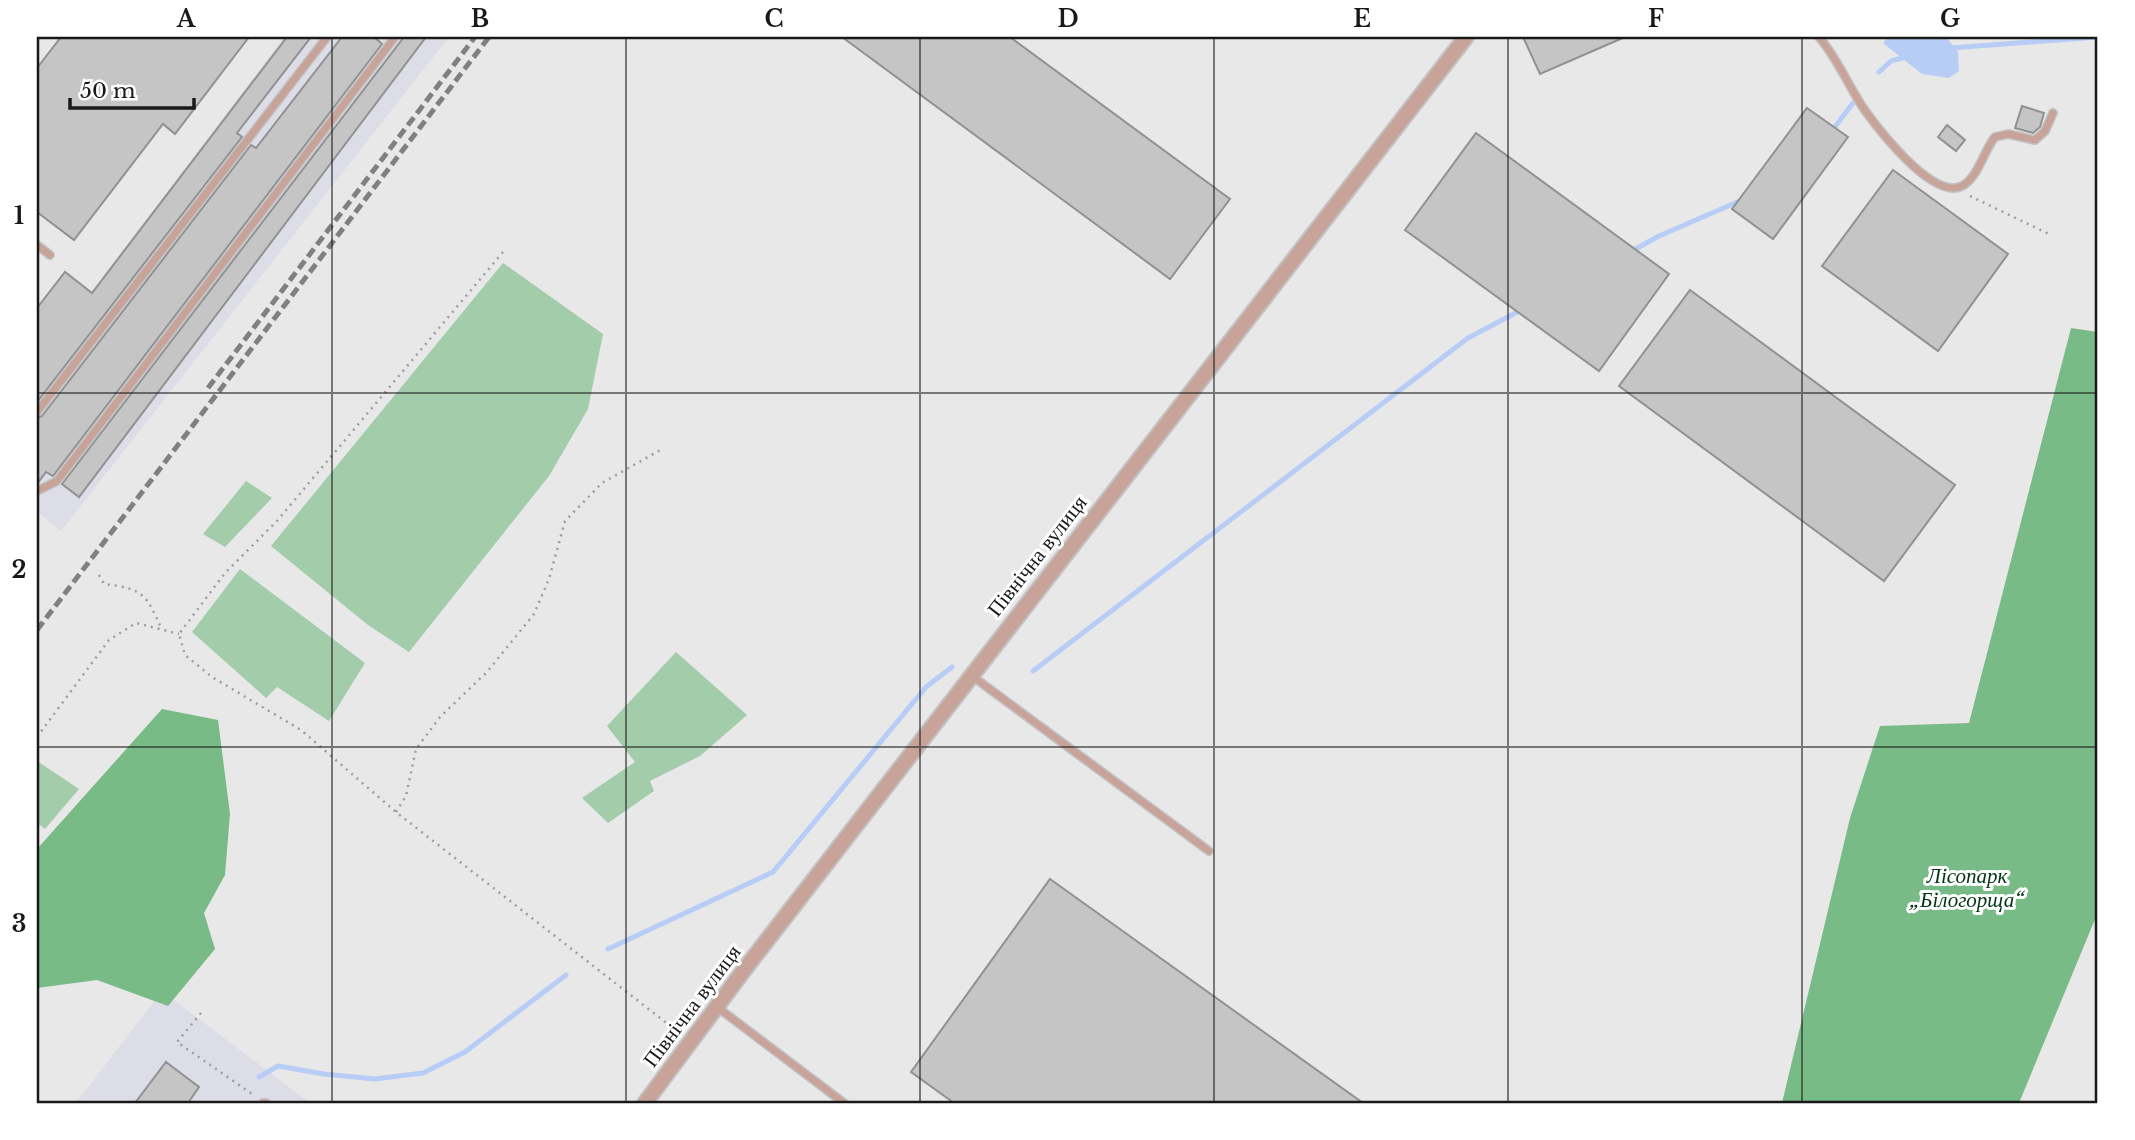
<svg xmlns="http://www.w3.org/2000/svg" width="2135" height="1140" viewBox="0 0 2135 1140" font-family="'Libre Baskerville',serif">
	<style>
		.built { fill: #dcdde6 }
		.green { fill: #a3ccaa }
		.forest { fill: #79bb86 }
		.water { fill: #b7cdf5 }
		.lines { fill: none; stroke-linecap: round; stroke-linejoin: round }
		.stream { stroke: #b7cdf5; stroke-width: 5 }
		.building { fill: #c5c5c6; stroke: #909192; stroke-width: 2 }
		.service-casing { stroke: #c3c3c4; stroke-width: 10 }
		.minor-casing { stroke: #c3c3c4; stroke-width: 18 }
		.path { stroke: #9e9e9f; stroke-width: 2.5; stroke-dasharray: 2 5; stroke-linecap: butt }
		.service { stroke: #c8a399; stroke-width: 7 }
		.minor { stroke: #c8a399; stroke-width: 14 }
		.rail { stroke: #808081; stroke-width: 5; stroke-dasharray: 10 5; stroke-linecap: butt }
		.grid { fill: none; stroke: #191919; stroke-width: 2; stroke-opacity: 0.55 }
		.labels { text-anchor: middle; stroke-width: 6; stroke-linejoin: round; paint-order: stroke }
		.street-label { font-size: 21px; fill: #191919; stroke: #fff }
		.park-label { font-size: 21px; font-style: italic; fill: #013513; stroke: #fff }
		.neatline { fill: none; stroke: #191919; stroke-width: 2.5 }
		.grid-label { font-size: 23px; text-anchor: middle; font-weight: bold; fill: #191919 }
	</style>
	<rect width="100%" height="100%" fill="#e8e8e9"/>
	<path class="built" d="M284,37h165l-388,494 -24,-20v-147z
		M162,991l148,112h-234z"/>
	<path class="green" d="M503,263l100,71 -15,75 -39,67 -140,176 -41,-27 -97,-79z
		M246,481l26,17 -47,49 -22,-13z
		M240,569l125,94 -36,58 -52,-34 -11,11 -74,-66z
		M676,652l71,63 -47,41 -50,25 4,10 -46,32 -26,-25 53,-36 -28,-36z
		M37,761l42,28 -34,40 -8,-6z"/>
	<path class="forest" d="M2071,328l27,4v580l-79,191h-237l68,-285 30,-92 89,-3z
		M162,709l56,11 12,94 -5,61 -21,38 11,36 -47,57 -71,-26 -60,8v-139z"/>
	<path class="water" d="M1888,37h58l12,15 1,19 -10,7 -27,-4 -39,-31z"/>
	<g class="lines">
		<path class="stream" d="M1950,48l148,-11
			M1879,72l12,-11 15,-4
			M1831,132l22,-29
			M1630,252l29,-16 83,-36
			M1033,671l435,-333 55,-29
			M608,949l165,-77 153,-185 26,-20
			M259,1077l19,-11 46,8 51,5 48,-6 42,-21 101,-77"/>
	</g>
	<path class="building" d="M61,37h188l-74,97 -12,-10 -89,116 -37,-28v-144z
		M287,37h24l-74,96 5,4 -205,265v-94l28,-36 27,21z
		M342,37h32l8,7 -329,432 -7,-4 -9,12v-66l5,-2 209,-271 5,3z
		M404,37h22l-347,460 -17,-13z
		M842,37h168l220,162 -60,80z
		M1523,37h102l-85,37z
		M2022,106l22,7 -4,14 -7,6 -18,-5z
		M1807,108l41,29 -75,102 -41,-30z
		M1947,125l18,15 -9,11 -18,-14z
		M1476,133l193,141 -70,97 -194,-141z
		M1893,170l115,84 -70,97 -116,-85z
		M1690,290l265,195 -71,96 -265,-195z
		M1050,879l313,224h-409l-43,-31z
		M166,1062l33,25 -11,16h-53z"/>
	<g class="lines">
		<g class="service-casing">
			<path id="service" d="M1819,37c18,21 28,46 43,69 14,21 71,95 100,80 16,-8 22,-36 33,-49l13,-3 27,6 10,-9 8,-18
				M37,245l13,10
				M37,412l290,-375
				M37,491l20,-10 338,-444
				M972,676l237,175
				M717,1007l127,96
				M263,1103h3"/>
		</g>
		<g class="minor-casing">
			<path id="minor" d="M645,1103l99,-133 722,-933"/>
		</g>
		<path class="path" d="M1970,196l81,39
			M503,252l-226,269 -52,52 -46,61 6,21 27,22 89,53 95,82 282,220
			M99,575l5,9c40,5 42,10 58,46
			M37,737l72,-97 27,-17 43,11
			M396,812l10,-16 10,-47 24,-32 47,-45 47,-58 15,-35 16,-58 37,-38 62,-35
			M201,1013l-24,29 78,54"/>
		<use href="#service" class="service"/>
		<use href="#minor" class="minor"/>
		<path class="rail" d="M208,388l267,-351
			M37,630l452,-593"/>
	</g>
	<path class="grid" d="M332,37v1066M626,37v1066M920,37v1066M1214,37v1066M1508,37v1066M1802,37v1066M37,393h2061M37,747h2061"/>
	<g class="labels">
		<g class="street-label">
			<text transform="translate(1037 556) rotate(-52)" y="7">Північна вулиця</text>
			<text transform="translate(692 1006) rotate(-53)" y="7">Північна вулиця</text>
		</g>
		<g class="park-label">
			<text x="1967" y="883">Лісопарк<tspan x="1967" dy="24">„Білогорща“</tspan></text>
		</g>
	</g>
	<rect width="2135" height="1140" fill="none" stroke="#ffffff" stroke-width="77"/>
	<path d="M70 98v10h124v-10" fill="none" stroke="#191919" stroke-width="3.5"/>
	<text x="80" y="98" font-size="21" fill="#191919" stroke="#ffffff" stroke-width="5" paint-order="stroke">50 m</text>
	<rect x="38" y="38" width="2058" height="1064" class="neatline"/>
	<g class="grid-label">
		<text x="186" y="27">A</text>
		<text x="480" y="27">B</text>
		<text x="774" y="27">C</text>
		<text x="1068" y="27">D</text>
		<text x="1362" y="27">E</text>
		<text x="1656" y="27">F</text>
		<text x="1950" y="27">G</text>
		<text x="19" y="224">1</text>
		<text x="19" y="578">2</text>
		<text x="19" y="932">3</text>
	</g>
</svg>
